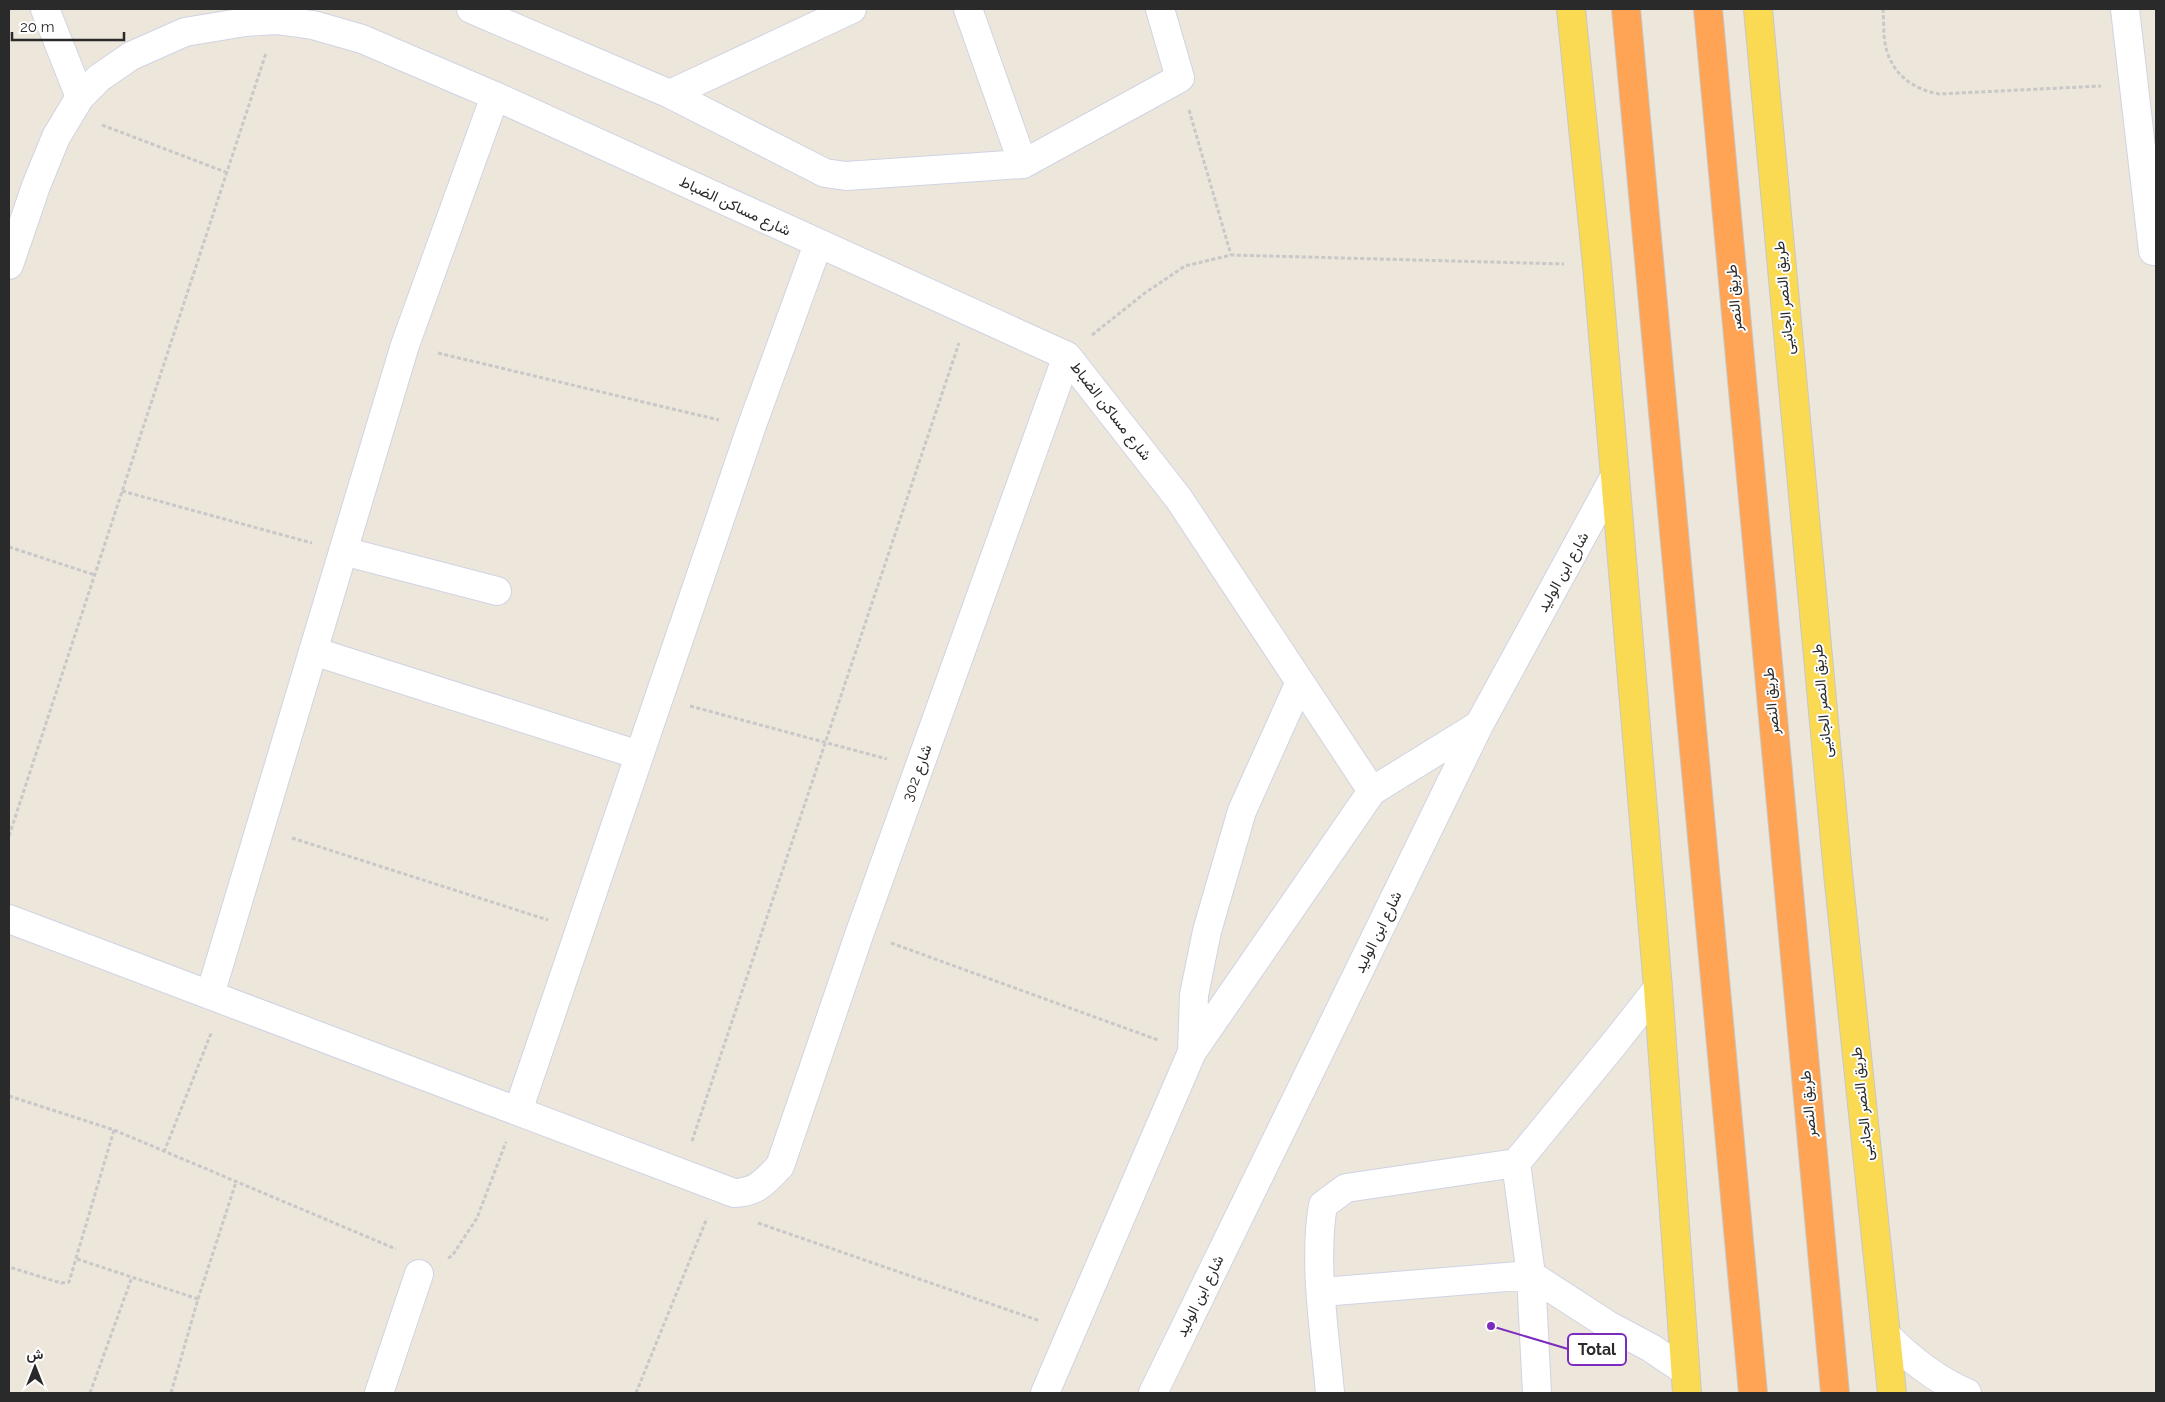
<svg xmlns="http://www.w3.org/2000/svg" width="2165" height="1402" viewBox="0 0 2165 1402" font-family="Raleway,Vazirmatn,sans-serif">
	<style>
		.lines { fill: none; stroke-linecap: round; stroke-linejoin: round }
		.minor-casing { stroke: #d0d3e4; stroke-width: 30 }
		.major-casing { stroke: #c8c8c8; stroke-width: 30 }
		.highway-casing { stroke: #c8c8c8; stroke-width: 30 }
		.path { stroke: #c8c8c8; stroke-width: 3; stroke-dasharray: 4 2.5; stroke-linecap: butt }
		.minor { stroke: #fff; stroke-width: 28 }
		.major { stroke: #fada53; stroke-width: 28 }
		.highway { stroke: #ffa454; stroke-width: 28 }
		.labels { text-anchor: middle; stroke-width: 4; stroke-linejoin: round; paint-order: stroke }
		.street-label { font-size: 15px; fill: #2a2a2a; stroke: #fff }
		.leader { fill: none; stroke: #7b2cbf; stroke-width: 2 }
		.callout-dot { fill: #7b2cbf; stroke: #fff; stroke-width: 2 }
		.callout { fill: #fff; stroke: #7b2cbf; stroke-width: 2 }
		.callout-label { font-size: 16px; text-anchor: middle; font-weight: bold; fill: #2a2a2a }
	</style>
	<rect width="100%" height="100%" fill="#ede6db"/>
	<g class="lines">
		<g class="minor-casing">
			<path id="minor" d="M45,9l35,88
				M471,9l199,85 155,79 21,3 177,-12 157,-86 -20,-69
				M968,9l55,155
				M2125,9l28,242
				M670,94l182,-85
				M9,265l27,-79 20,-49 24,-40 19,-19 32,-22 54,-24 60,-10 31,-2 37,5 49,14 133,57 572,260 112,143 193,292
				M343,551l154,40
				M313,651l326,104
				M9,919l725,274c24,-1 30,-11 46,-27l80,-234 207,-576
				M210,995l195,-650 90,-249
				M1192,1052l2,-57 13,-64 35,-120 58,-129
				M518,1111l233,-683 67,-184
				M1516,1163l15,112 6,118
				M1322,1292l209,-17 77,50 43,23 33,22
				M1886,1335c24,24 50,45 81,58
				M379,1393l40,-119
				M1045,1393l147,-341 180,-261 107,-66
				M1153,1393l326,-668 136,-249
				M1330,1393c-5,-59 -17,-130 -7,-188l23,-17 170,-25 97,-118 45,-57"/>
		</g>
		<g class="major-casing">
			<path id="major" d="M1571,9l26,256 18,211 43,512 29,405
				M1758,9l80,864 54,520"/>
		</g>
		<g class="highway-casing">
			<path id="highway" d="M1626,9l127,1384
				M1708,9l127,1384"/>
		</g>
		<path class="path" d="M1883,9c1,12 0,27 3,39 7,27 27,41 53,46l162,-8
			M1189,110l42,145
			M102,125l126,48
			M1092,335l53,-42 40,-27 46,-11 333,9
			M438,353l281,67
			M122,491l190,52
			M9,547l86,28
			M690,706l197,53
			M9,836l257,-783
			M292,838l256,82
			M891,943l267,97
			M9,1096l105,34 -45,152 -8,1 -52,-16
			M114,1130l282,119
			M692,1141l267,-798
			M164,1152l48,-121
			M758,1223l282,98
			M448,1258l4,-2 25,-38 29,-76
			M77,1259l121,40 -27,94
			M198,1299l38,-117
			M90,1393l42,-116
			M636,1393l71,-175"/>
		<use href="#minor" class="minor"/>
		<use href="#major" class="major"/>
		<use href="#highway" class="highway"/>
	</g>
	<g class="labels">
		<g class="street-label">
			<text transform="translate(735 206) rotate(25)" y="5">شارع مساكن الضباط</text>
			<text transform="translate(1734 298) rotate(-95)" y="5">طريق النصر</text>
			<text transform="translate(1784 298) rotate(-95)" y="5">طريق النصر الجانيى</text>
			<text transform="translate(1111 411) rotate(52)" y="5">شارع مساكن الضباط</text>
			<text transform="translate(1563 572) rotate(-61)" y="5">شارع ابن الوليد</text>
			<text transform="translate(1771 701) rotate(-95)" y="5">طريق النصر</text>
			<text transform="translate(1822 701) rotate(-95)" y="5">طريق النصر الجانيى</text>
			<text transform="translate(917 773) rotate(-70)" y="5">شارع 302</text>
			<text transform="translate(1378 932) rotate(-64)" y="5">شارع ابن الوليد</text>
			<text transform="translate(1808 1104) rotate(-95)" y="5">طريق النصر</text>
			<text transform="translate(1862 1104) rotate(-96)" y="5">طريق النصر الجانيى</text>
			<text transform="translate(1200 1296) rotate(-64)" y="5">شارع ابن الوليد</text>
		</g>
	</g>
	<path class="leader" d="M1491 1326L1568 1349"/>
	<circle class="callout-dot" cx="1491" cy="1326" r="5"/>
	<rect class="callout" x="1568" y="1334" width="58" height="31" rx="5"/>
	<g class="callout-label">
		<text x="1597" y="1355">Total</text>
	</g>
	<rect width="2165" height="1402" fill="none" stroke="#2a2a2a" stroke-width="20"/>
	<g transform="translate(35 1367)" stroke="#ffffff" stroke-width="4" paint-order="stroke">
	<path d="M0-4L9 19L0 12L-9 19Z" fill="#2a2a2a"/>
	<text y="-8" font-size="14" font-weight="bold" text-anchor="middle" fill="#2a2a2a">ش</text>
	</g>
	<path d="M12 32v8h112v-8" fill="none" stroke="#2a2a2a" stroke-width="2.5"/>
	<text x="20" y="32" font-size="15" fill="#2a2a2a" stroke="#ffffff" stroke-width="4" paint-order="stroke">20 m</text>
</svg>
